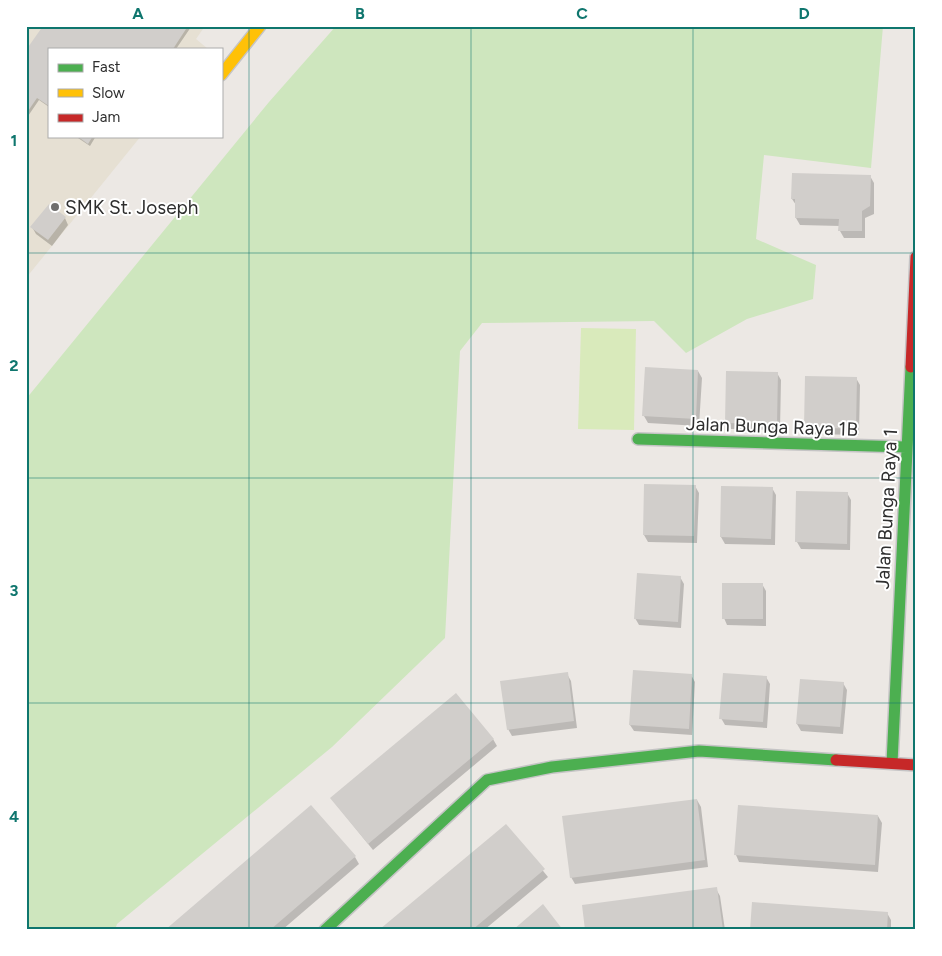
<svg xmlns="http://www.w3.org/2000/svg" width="942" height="956" viewBox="0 0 942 956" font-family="Figtree,sans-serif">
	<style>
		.education { fill: #e6e0d3 }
		.green { fill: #cee6be }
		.pitch { fill: #d9eabb }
		.shadow { fill: #0003 }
		.building { fill: #d1cecb }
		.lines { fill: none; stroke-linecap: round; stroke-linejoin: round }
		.fast-casing { stroke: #c5c4c5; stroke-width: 14 }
		.slow-casing { stroke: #c5c4c5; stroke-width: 14 }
		.jam-casing { stroke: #c5c4c5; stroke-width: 14 }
		.fast { stroke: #4caf50; stroke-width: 11 }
		.slow { stroke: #ffc107; stroke-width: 11 }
		.jam { stroke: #c62828; stroke-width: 11 }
		.grid { fill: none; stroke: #0f766e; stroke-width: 1; stroke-opacity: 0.55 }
		.poi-dot { fill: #706f6e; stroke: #fff; stroke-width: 2 }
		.labels { text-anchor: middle; stroke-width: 4; stroke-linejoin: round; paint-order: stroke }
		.poi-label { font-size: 19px; fill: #2e2e2e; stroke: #fff; text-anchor: start }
		.street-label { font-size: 19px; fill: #2e2e2e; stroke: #fff }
		.neatline { fill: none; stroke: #0f766e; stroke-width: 2 }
		.grid-label { font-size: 16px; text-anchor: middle; font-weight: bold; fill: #0f766e }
	</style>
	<rect width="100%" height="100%" fill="#ece8e4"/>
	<path class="education" d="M26,26h179l-9,13 12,10h-159v87h92l-115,142z"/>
	<path class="green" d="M336,26h547l-12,142 -107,-13 -8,84 60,26 -3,34 -66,20 -61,34 -32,-32 -172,2 -22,28 -15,287 -113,109 -215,177 -2,6h-89v-531l243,-297z"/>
	<path class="pitch" d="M581,328l55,1 -2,101 -56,-1z"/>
	<path class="shadow" d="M44,26h147v1l-15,22h-127v58l-10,-7 -13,19v-67z
		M75,136h21l-6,10z
		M870,176l4,7v31l-9,4v20h-21l-4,-7v-5l-40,-1 -4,-7v-13l-4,-6z
		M65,218l3,7 -16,21 -16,-12 -4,-7z
		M698,371l4,7 -3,48 -51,-3 -4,-7z
		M777,373l4,7 -1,50 -49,-1 -4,-7z
		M806,377l50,1 4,7 -1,50 -50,-1 -4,-7z
		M695,486l4,7 -2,50 -49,-1 -4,-7z
		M722,487l50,1 4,7 -1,50 -50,-1 -4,-7z
		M847,493l4,7 -1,50 -49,-1 -4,-7z
		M680,577l4,7 -3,44 -42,-3 -4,-7z
		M762,584l4,7v35l-39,-1 -3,-7z
		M567,674l4,7 6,47 -65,8 -4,-7z
		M691,675l4,7 -3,53 -58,-4 -4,-6z
		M766,677l4,7 -3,44 -42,-3 -4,-7z
		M843,683l4,7 -4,44 -42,-3 -4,-7z
		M493,739l4,7 -124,104 -42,-52z
		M697,800l4,7 7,60 -133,17 -4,-7z
		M878,816l4,7 -4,49 -139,-10 -3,-7z
		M506,825l42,52 -64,53h-102z
		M355,857l4,7 -77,66h-115z
		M716,889l4,7 5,34h-139z
		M887,913l4,7v10h-140z"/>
	<path class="building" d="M43,26h145l-15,23h-124v57l-12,-8 -11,16v-64z
		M77,136h16l-5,8z
		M792,173l79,2 -1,31 -8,5v20h-24l1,-12 -44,-1v-19h-4z
		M49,204l17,13 -18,23 -18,-13z
		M645,367l53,3 -2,49 -54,-3z
		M726,371l52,1 -1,52 -52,-1z
		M805,376l52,1 -1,52 -52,-2z
		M644,484l52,1 -2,51 -51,-1z
		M721,486l52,1 -2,52 -51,-2z
		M796,491l52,1 -1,52 -52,-2z
		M637,573l44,3 -3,46 -44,-3z
		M722,583h41v36h-41z
		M633,670l59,4 -3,55 -60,-4z
		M568,672l6,49 -67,9 -7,-49z
		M723,673l44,3 -4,46 -44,-3z
		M800,679l44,3 -4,45 -44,-3z
		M456,693l38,46 -126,105 -38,-46z
		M697,799l8,61 -135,18 -8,-62z
		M311,805l45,51 -86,74h-105z
		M738,805l140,10 -3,50 -141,-10z
		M506,824l39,45 -73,61h-91l-1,-1z
		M717,887l6,43h-138l-3,-25z
		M752,902l136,10 -1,18h-137z
		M543,904l20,26h-50z"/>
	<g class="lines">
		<g class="fast-casing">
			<path id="fast" d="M638,439l268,8
				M892,763l19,-396
				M325,930l162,-150 65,-13 147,-16 137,9"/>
		</g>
		<g class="slow-casing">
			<path id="slow" d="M221,75l39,-49"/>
		</g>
		<g class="jam-casing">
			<path id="jam" d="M911,367l5,-110
				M836,760l80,5"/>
		</g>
		<use href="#fast" class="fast"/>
		<use href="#slow" class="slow"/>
		<use href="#jam" class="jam"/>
	</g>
	<path class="grid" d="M249,26v904M471,26v904M693,26v904M26,253h890M26,478h890M26,703h890"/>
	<circle class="poi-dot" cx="55" cy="207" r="5"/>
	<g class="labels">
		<g class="poi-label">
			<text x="65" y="214">SMK St. Joseph</text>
		</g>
		<g class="street-label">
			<text transform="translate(772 426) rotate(2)" y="7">Jalan Bunga Raya 1B</text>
			<text transform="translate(886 509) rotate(-87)" y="7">Jalan Bunga Raya 1</text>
		</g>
	</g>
	<rect width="942" height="956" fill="none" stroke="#ffffff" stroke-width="55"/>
	<rect x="48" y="48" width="175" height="90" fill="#ffffff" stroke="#ababab"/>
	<rect x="58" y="64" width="25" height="8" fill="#4caf50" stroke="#ababab"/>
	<text x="92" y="72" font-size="15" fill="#2e2e2e">Fast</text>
	<rect x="58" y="89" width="25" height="8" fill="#ffc107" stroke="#ababab"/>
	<text x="92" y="98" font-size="15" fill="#2e2e2e">Slow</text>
	<rect x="58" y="114" width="25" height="8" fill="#c62828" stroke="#ababab"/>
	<text x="92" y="122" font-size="15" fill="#2e2e2e">Jam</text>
	<rect x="28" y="28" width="886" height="900" class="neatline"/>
	<g class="grid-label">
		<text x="138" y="19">A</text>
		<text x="360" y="19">B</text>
		<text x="582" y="19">C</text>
		<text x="804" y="19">D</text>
		<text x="14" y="146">1</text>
		<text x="14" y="371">2</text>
		<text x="14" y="596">3</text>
		<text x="14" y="822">4</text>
	</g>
</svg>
